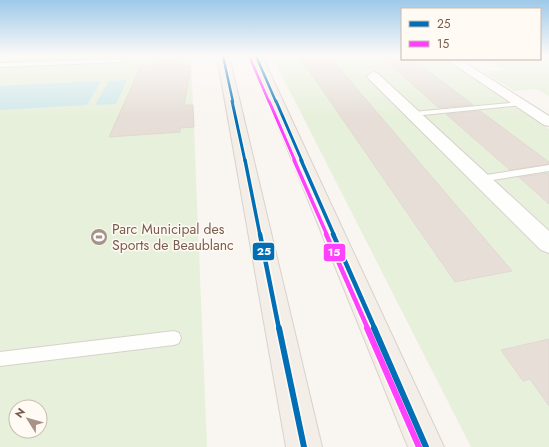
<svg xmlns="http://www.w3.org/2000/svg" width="549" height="447" viewBox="0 0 549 447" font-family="Jost,sans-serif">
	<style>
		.green { fill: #e7f0db; fill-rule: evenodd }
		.water { fill: #d0e8ea }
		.building { fill: #e6ded7; stroke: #e2d8d2 }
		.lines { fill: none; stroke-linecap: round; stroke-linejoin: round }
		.lane-casing { stroke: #d7d1cb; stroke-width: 2 }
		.street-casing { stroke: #d7d1cb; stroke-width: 2 }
		.primary-casing { stroke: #dad1cc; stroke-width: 2 }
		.lane { fill: #fefefd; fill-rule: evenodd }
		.street { fill: #fefefd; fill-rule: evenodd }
		.primary { fill: #f3eee8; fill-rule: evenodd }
		.bus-1-far4-casing { stroke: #fffaf3; stroke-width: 4 }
		.bus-1-far3-casing { stroke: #fffaf3; stroke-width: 5 }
		.bus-1-far2-casing { stroke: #fffaf3; stroke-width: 6 }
		.bus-1-far1-casing { stroke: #fffaf3; stroke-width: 8 }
		.bus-1-casing { stroke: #fffaf3; stroke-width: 9 }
		.bus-2-far4-casing { stroke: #fffaf3; stroke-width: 4 }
		.bus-2-far3-casing { stroke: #fffaf3; stroke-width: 5 }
		.bus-2-far2-casing { stroke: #fffaf3; stroke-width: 6 }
		.bus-2-far1-casing { stroke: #fffaf3; stroke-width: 8 }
		.bus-2-casing { stroke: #fffaf3; stroke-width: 9 }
		.bus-1-far4 { stroke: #006fb6; stroke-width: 2.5 }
		.bus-1-far3 { stroke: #006fb6; stroke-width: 3 }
		.bus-1-far2 { stroke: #006fb6; stroke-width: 3.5 }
		.bus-1-far1 { stroke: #006fb6; stroke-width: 4.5 }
		.bus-1 { stroke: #006fb6; stroke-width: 6 }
		.bus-2-far4 { stroke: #ff40ff; stroke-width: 2.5 }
		.bus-2-far3 { stroke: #ff40ff; stroke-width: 3 }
		.bus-2-far2 { stroke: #ff40ff; stroke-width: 3.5 }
		.bus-2-far1 { stroke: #ff40ff; stroke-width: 4.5 }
		.bus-2 { stroke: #ff40ff; stroke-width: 6 }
		.labels { text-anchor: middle; stroke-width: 3; stroke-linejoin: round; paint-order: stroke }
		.poi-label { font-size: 14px; fill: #7a5c4d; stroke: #fffaf3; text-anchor: start }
		.line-badge { stroke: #fffaf3; stroke-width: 1.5 }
		.badge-label { font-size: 11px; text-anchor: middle; font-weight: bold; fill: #fff }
	</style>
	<rect width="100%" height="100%" fill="#f9f5f0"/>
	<path class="green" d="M0,56h191l16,391h-207zM16,407h24v24h-24z
		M272,56h130v3h42l105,70v318h-78z
		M540,58l9,4v34l-12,-7 -23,2 -31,-19 22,-2 -20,-11z"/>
	<path class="water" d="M127,80l-11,24 -21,1 14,-24z
		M101,81l-14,24 -87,5v-24z"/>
	<path class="building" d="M299,56h30l183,215 -57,11z
		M381,56h21v3h10l61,46 -34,3z
		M156,58l35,9 -7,38h9l1,22 -14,1v4l-71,5 32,-71 19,-1z
		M480,111l69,51v2l-39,6 -64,-56z
		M549,173v31l-30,-27z
		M549,339v67l-19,-27 -7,2 -22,-31z"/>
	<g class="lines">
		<g class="lane-casing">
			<path id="lane" d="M122,59l1,1 -3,2 -120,5v-4z
				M520,102l2,1v2l-109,11 -3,-2 3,-2z
				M549,165v6l-69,11 -4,-3 4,-3z
				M174,331l5,2 2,5 -2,5 -5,2 -174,21v-14z"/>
		</g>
		<g class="street-casing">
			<path id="street" d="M542,56h7v4z
				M446,59h13l90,57v10l-5,-1z
				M373,72l4,1 172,158v22l-8,-3 -172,-171 -2,-3z"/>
		</g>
		<g class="primary-casing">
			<path id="primary" d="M217,56h12l93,391h-36z
				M250,56h12l182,391h-36z"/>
		</g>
		<use href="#lane" class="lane"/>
		<use href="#street" class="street"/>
		<use href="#primary" class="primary"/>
		<g class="bus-1-far4-casing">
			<path id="bus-1-far4" d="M223,56l10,46
				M256,56l20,46"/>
		</g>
		<g class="bus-1-far3-casing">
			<path id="bus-1-far3" d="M232,101l13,60
				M276,101l26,60"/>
		</g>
		<g class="bus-1-far2-casing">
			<path id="bus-1-far2" d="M245,160l15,75
				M301,160l33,75"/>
		</g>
		<g class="bus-1-far1-casing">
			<path id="bus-1-far1" d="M260,234l19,95
				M333,234l42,95"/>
		</g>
		<g class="bus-1-casing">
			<path id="bus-1" d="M279,328l25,119
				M374,328l52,119"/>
		</g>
		<g class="bus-2-far4-casing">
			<path id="bus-2-far4" d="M250,58l19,44"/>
		</g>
		<g class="bus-2-far3-casing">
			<path id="bus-2-far3" d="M269,101l26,60"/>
		</g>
		<g class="bus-2-far2-casing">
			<path id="bus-2-far2" d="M294,160l33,75"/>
		</g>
		<g class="bus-2-far1-casing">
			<path id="bus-2-far1" d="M326,234l42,95"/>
		</g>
		<g class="bus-2-casing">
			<path id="bus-2" d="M367,328l52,119"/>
		</g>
		<use href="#bus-1-far4" class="bus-1-far4"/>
		<use href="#bus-1-far3" class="bus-1-far3"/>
		<use href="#bus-1-far2" class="bus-1-far2"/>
		<use href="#bus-1-far1" class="bus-1-far1"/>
		<use href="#bus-1" class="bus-1"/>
		<use href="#bus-2-far4" class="bus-2-far4"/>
		<use href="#bus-2-far3" class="bus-2-far3"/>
		<use href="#bus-2-far2" class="bus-2-far2"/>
		<use href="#bus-2-far1" class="bus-2-far1"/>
		<use href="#bus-2" class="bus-2"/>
	</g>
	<linearGradient id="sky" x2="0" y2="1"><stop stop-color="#9ec9e9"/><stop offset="0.47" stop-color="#fcfaf8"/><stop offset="1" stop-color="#fcfaf8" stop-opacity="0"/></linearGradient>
	<rect width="549" height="118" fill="url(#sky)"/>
	<defs>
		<g id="stadium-disc" transform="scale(0.9)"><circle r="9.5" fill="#a69286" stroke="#fffaf3"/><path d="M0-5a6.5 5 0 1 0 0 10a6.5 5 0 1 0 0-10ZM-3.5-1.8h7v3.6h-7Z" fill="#fff"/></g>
	</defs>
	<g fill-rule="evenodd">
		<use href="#stadium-disc" x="99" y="237"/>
	</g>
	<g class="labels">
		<g class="poi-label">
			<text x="112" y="234">Parc Municipal des<tspan x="112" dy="16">Sports de Beaublanc</tspan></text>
		</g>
	</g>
	<g class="line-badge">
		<rect x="252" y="242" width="23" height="19" rx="4" fill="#006fb6"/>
		<rect x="323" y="243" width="23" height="19" rx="4" fill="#ff40ff"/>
	</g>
	<g class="badge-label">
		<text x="264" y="255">25</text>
		<text x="334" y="256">15</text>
	</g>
	<rect x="401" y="8" width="140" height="52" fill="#fffaf3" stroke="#cabbb1"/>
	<rect x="409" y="21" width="20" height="6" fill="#006fb6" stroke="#cabbb1"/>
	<text x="437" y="28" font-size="12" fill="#7a5c4d">25</text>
	<rect x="409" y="41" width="20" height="6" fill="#ff40ff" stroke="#cabbb1"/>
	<text x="437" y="48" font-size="12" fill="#7a5c4d">15</text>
	<g transform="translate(28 419) rotate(307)"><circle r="19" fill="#fffaf3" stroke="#cabbb1"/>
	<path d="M0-3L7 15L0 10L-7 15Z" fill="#a69286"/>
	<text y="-6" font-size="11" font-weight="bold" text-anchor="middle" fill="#7a5c4d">N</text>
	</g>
</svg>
